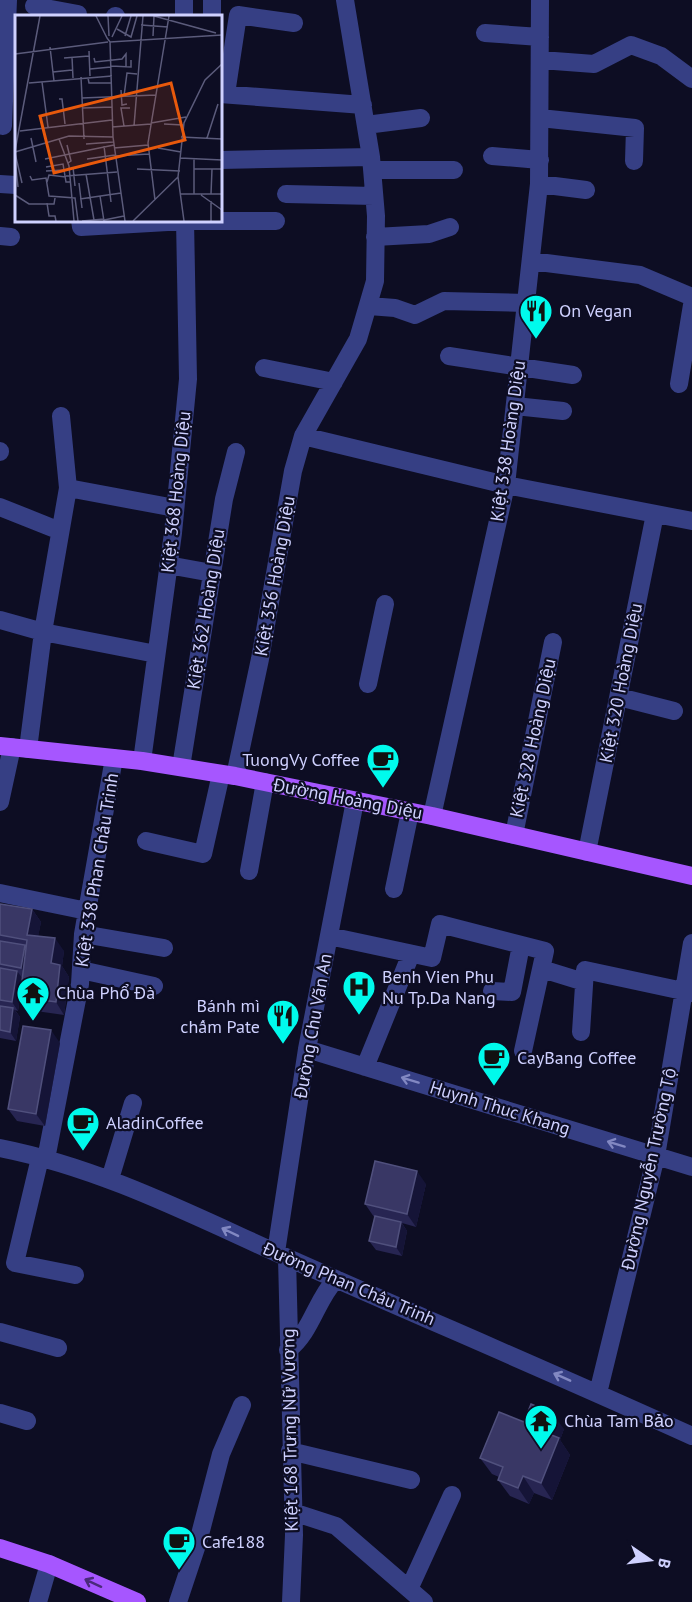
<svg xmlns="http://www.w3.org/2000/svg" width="692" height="1602" viewBox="0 0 692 1602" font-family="'PT Sans',sans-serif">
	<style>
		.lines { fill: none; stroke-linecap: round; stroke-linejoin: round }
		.minor { stroke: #363f84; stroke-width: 18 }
		.major { stroke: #a656ff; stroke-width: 18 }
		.wall { fill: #272552 }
		.shaded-wall { fill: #151437 }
		.building { fill: #393765; stroke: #50507d; stroke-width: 1.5 }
		.oneway { stroke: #8288c2 }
		.oneway2 { stroke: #4a2a7b }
		.labels { text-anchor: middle; stroke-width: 4.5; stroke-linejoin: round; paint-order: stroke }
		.poi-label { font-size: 18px; fill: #cfd1ff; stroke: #0d0d23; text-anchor: start }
		.street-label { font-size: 18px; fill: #cfd1ff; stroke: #0d0d23 }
		.inset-road { fill: none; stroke: #5b5b7b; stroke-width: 1.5 }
		.view { fill: #e8590c; fill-opacity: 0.15; stroke: #e8590c; stroke-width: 3 }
		.inset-edge { fill: none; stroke: #cfd1ff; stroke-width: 3 }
	</style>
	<rect width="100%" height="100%" fill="#0d0d23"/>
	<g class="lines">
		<path class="minor" d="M184,0v16
			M212,0v16
			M34,6l44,8
			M115,16h1
			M485,33l55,4
			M541,60l53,4 37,-19 30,11 31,23
			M220,94l143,11
			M226,94l12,-79 56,8
			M540,118l95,10 -1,33
			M366,125l55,-7
			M3,126l5,-126
			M492,156l48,4
			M220,160l151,-3
			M372,170h82
			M0,184l16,1
			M539,184l47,6
			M286,194l88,2
			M80,220l1,7 104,-6h91
			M0,236l11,1
			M375,237l54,-3 21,-7
			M531,261l109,14 52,22
			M369,306l26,2 20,7 29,-14 82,2
			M449,356l124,19
			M264,368l70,14
			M679,384l13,-79
			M515,406l48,5
			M303,436l203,49 186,36
			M0,452v-1
			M68,488l107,20
			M0,507l60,24
			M168,565l44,8
			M0,620l43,12 113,22
			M368,684l17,-80
			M619,697l55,14
			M28,749l15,-117 25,-144 -7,-72
			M142,761l31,-228 15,-154 -3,-159
			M181,767l43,-268 12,-47
			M235,776l25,-117 33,-188 10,-35 55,-97 17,-58 1,-65 -5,-59 -26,-157
			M0,802l12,-55
			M432,816l74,-331 33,-301 1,-184
			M514,835l39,-193
			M146,841l57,13 18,-80
			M587,852l68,-338
			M249,871l16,-89
			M394,889l16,-77
			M0,893l87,18
			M83,934l81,14
			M329,936l103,22 8,-34 105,27 -22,100
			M542,969l42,13
			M81,970l73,16
			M492,991l20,1 9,-47
			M581,1032l4,-62 107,23
			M307,1049l385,118
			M365,1067l46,-113
			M0,1148c102,20 194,68 288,110 135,60 270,117 404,178
			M40,1158l-25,105 60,12
			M46,1159l34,-175 3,-50 31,-176
			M110,1179l23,-76
			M276,1252l31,-203 48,-248
			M287,1258l7,277 -3,67
			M0,1332l58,16
			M288,1350c24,-19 28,-50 48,-71
			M598,1393l58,-237 36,-213
			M0,1413l27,8
			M290,1451l121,29
			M293,1512l43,14 88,76
			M410,1587l42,-92
			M38,1602l11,-38
			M178,1602l20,-60 23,-88 21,-49"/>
		<path class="major" d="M0,746l142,15 93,15 197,40 260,60
			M0,1548l49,16 88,38"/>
	</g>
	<path class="wall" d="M0,904l32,5 9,13 -3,14 26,15 -2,15 7,11 -5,38 -35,-5 -9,-12 -2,13 -3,-1 5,7 -4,24 -16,-3z
		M60,1043l-15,83 -28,-5 -9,-12z
		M426,1184l-10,43 -14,-4 5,8 -5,25 -26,-6 -7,-9 6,-24h-1l-9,-13z
		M564,1429l-4,11 10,15 -18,45 -18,-7 -5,11 -19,-8 -12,-16 1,-3 -7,-3 -12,-16z"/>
	<path class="shaded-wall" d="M32,909l9,13 -5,26 -9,-13z
		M55,938l9,13 -2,15 7,11 -5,38 -8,-13 -5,-39z
		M25,945l6,9 -4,22 -6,-8z
		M17,971l6,8 -5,32 -6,-9z
		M13,1008l7,9 -4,24 -6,-9z
		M51,1030l9,13 -15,83 -9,-12z
		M417,1171l9,13 -10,43 -9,-13z
		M401,1222l6,9 -5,25 -6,-9z
		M552,1413l12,16 -4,11 10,15 -18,45 -11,-17 3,-51z
		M523,1476l11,17 -5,11 -11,-16z"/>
	<path class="building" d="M0,904l32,5 -5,26 28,3 -4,25 9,2 -4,37 -36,-5 7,-57 -27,-5z
		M0,941l25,4 -4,23 -21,-4z
		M0,968l17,3 -5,31 -12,-2z
		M0,1006l13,2 -3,24 -10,-2z
		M23,1026l28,4 -15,84 -28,-5z
		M375,1161l42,10 -10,43 -42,-10z
		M375,1216l26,6 -5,25 -27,-6z
		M531,1404l21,9 -8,19 15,6 -18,45 -18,-7 -5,12 -20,-8 5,-13 -23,-9 19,-46 25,10z"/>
	<defs><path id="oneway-shaft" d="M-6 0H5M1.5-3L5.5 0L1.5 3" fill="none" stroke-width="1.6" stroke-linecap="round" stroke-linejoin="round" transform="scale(1.5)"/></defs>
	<g class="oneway">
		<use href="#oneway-shaft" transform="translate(410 1080) rotate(-163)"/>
		<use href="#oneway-shaft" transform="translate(616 1144) rotate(-163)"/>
		<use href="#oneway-shaft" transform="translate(230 1232) rotate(-154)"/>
		<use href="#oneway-shaft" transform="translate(562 1377) rotate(-156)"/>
	</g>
	<use class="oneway2" href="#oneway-shaft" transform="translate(93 1583) rotate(-155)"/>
	<defs>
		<g id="restaurant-pin" transform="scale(1.725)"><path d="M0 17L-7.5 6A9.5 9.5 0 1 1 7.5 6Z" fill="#00faec" stroke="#0d0d23"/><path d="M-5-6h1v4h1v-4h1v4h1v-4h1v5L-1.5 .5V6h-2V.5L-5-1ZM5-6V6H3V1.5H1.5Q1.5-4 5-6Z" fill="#111"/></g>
		<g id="cafe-pin" transform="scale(1.725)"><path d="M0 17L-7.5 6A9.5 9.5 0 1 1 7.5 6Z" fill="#00faec" stroke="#0d0d23"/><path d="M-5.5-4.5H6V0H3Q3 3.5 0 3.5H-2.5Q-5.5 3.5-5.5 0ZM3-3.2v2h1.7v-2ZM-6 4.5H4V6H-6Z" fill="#111"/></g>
		<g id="hospital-pin" transform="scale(1.725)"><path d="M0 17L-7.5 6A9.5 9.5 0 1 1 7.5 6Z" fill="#00faec" stroke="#0d0d23"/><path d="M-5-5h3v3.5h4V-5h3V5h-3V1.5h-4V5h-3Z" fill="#111"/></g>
		<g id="temple-pin" transform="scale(1.725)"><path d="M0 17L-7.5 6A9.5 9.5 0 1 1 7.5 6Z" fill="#00faec" stroke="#0d0d23"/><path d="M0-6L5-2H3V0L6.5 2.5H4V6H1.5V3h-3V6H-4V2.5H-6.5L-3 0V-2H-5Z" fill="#111"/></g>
	</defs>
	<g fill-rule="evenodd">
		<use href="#restaurant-pin" x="536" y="311"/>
		<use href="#cafe-pin" x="383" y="760"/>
		<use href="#hospital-pin" x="359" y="987"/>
		<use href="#temple-pin" x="33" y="993"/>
		<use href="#restaurant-pin" x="283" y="1016"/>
		<use href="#cafe-pin" x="494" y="1058"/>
		<use href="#cafe-pin" x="83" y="1123"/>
		<use href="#temple-pin" x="541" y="1421"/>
		<use href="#cafe-pin" x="179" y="1542"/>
	</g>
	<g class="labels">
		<g class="poi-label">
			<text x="559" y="317">On Vegan</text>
			<text x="360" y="766" text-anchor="end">TuongVy Coffee</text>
			<text x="382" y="983">Benh Vien Phu<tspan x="382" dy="21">Nu Tp.Da Nang</tspan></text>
			<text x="56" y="999">Chùa Phổ Đà</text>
			<text x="260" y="1012" text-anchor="end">Bánh mì<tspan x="260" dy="21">chấm Pate</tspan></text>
			<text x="517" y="1064">CayBang Coffee</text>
			<text x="106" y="1129">AladinCoffee</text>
			<text x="564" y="1427">Chùa Tam Bảo</text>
			<text x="202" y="1548">Cafe188</text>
		</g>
		<g class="street-label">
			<text transform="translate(508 441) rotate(-82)" y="6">Kiệt 338 Hoàng Diệu</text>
			<text transform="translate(176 492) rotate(-84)" y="6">Kiệt 368 Hoàng Diệu</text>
			<text transform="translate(275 576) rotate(-80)" y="6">Kiệt 356 Hoàng Diệu</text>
			<text transform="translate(206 609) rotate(-81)" y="6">Kiệt 362 Hoàng Diệu</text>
			<text transform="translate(621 683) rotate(-79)" y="6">Kiệt 320 Hoàng Diệu</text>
			<text transform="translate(533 738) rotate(-78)" y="6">Kiệt 328 Hoàng Diệu</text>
			<text transform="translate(348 799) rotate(11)" y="6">Đường Hoàng Diệu</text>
			<text transform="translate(97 870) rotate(-81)" y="6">Kiệt 338 Phan Châu Trinh</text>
			<text transform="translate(313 1026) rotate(-80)" y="6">Đường Chu Văn An</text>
			<text transform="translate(500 1108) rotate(17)" y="6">Huynh Thuc Khang</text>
			<text transform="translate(649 1169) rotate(-78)" y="6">Đường Nguyễn Trường Tộ</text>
			<text transform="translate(349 1284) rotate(23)" y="6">Đường Phan Châu Trinh</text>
			<text transform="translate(290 1430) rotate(-91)" y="6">Kiệt 168 Trưng Nữ Vương</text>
		</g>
	</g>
	<g transform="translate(15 15)">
		<rect width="207" height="207" fill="#0d0d23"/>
		<path class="inset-road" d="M81,1l11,22M93,1l1,20M139,1l62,17M126,10l27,2M102,14l14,8 6,-21M110,21l6,-20M138,21l1,-20M97,22l10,-21M92,23l3,4 112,-7M95,27l3,95 12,84M35,32l4,34M74,36l1,25M0,39l93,-12M57,42l1,21M49,43l25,-2M79,43l1,4 27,-3 4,-5v13M96,51l20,1v-7M75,54l21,-2M38,57l19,-2M66,62l3,62M73,63l1,5h23M27,67l6,45M14,68l83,-7M106,75l1,15 5,-1M109,81l3,-23 10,1M67,83l74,-3M44,84h3l3,25M68,93l29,-1M136,108l35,-6M149,109l19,1M109,111l-3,-18h9M119,111l9,-110M97,112l39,-3M5,116l92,-11M166,122l41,2M16,123l5,24M192,123l11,-34M44,124l10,27 5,55M71,129l27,-2M52,130l4,16 -3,2M89,131l7,56M99,133l34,-3M143,133l23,4M0,136l25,-135M0,137l54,-16 44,1M0,138l7,30M100,141l34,-2M0,143l3,29M165,143l42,2M30,144l69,-14M72,144l28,-4M31,152l17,-3 3,18h5M58,152l2,19M122,154l43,2M179,154h28M31,156l18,-1M71,159l8,46M15,161l2,4 14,-2 3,18 26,2 3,23M51,161l51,-4M163,162l6,44M32,167l2,-7 17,2M64,168l3,25M166,179h41M179,179v-35M196,179l1,-25M0,180l14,9h25l1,-6M186,180l21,15M85,181l4,25M207,182v19M65,184l41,-6M140,185l-7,-57 21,-127M196,186v20M32,188l2,13h6l1,5M89,205l20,-4M67,206l22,-2M118,206l45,-44 6,-54 21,-43 17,-16"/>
		<path class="view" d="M156,68l14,57 -131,33 -14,-57z"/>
		<rect width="207" height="207" class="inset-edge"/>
	</g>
	<g transform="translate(650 1560) rotate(104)" stroke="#0d0d23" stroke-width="4.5" paint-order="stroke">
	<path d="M0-4.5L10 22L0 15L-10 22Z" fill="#cfd1ff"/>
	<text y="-9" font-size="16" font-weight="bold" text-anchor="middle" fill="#cfd1ff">B</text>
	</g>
</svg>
